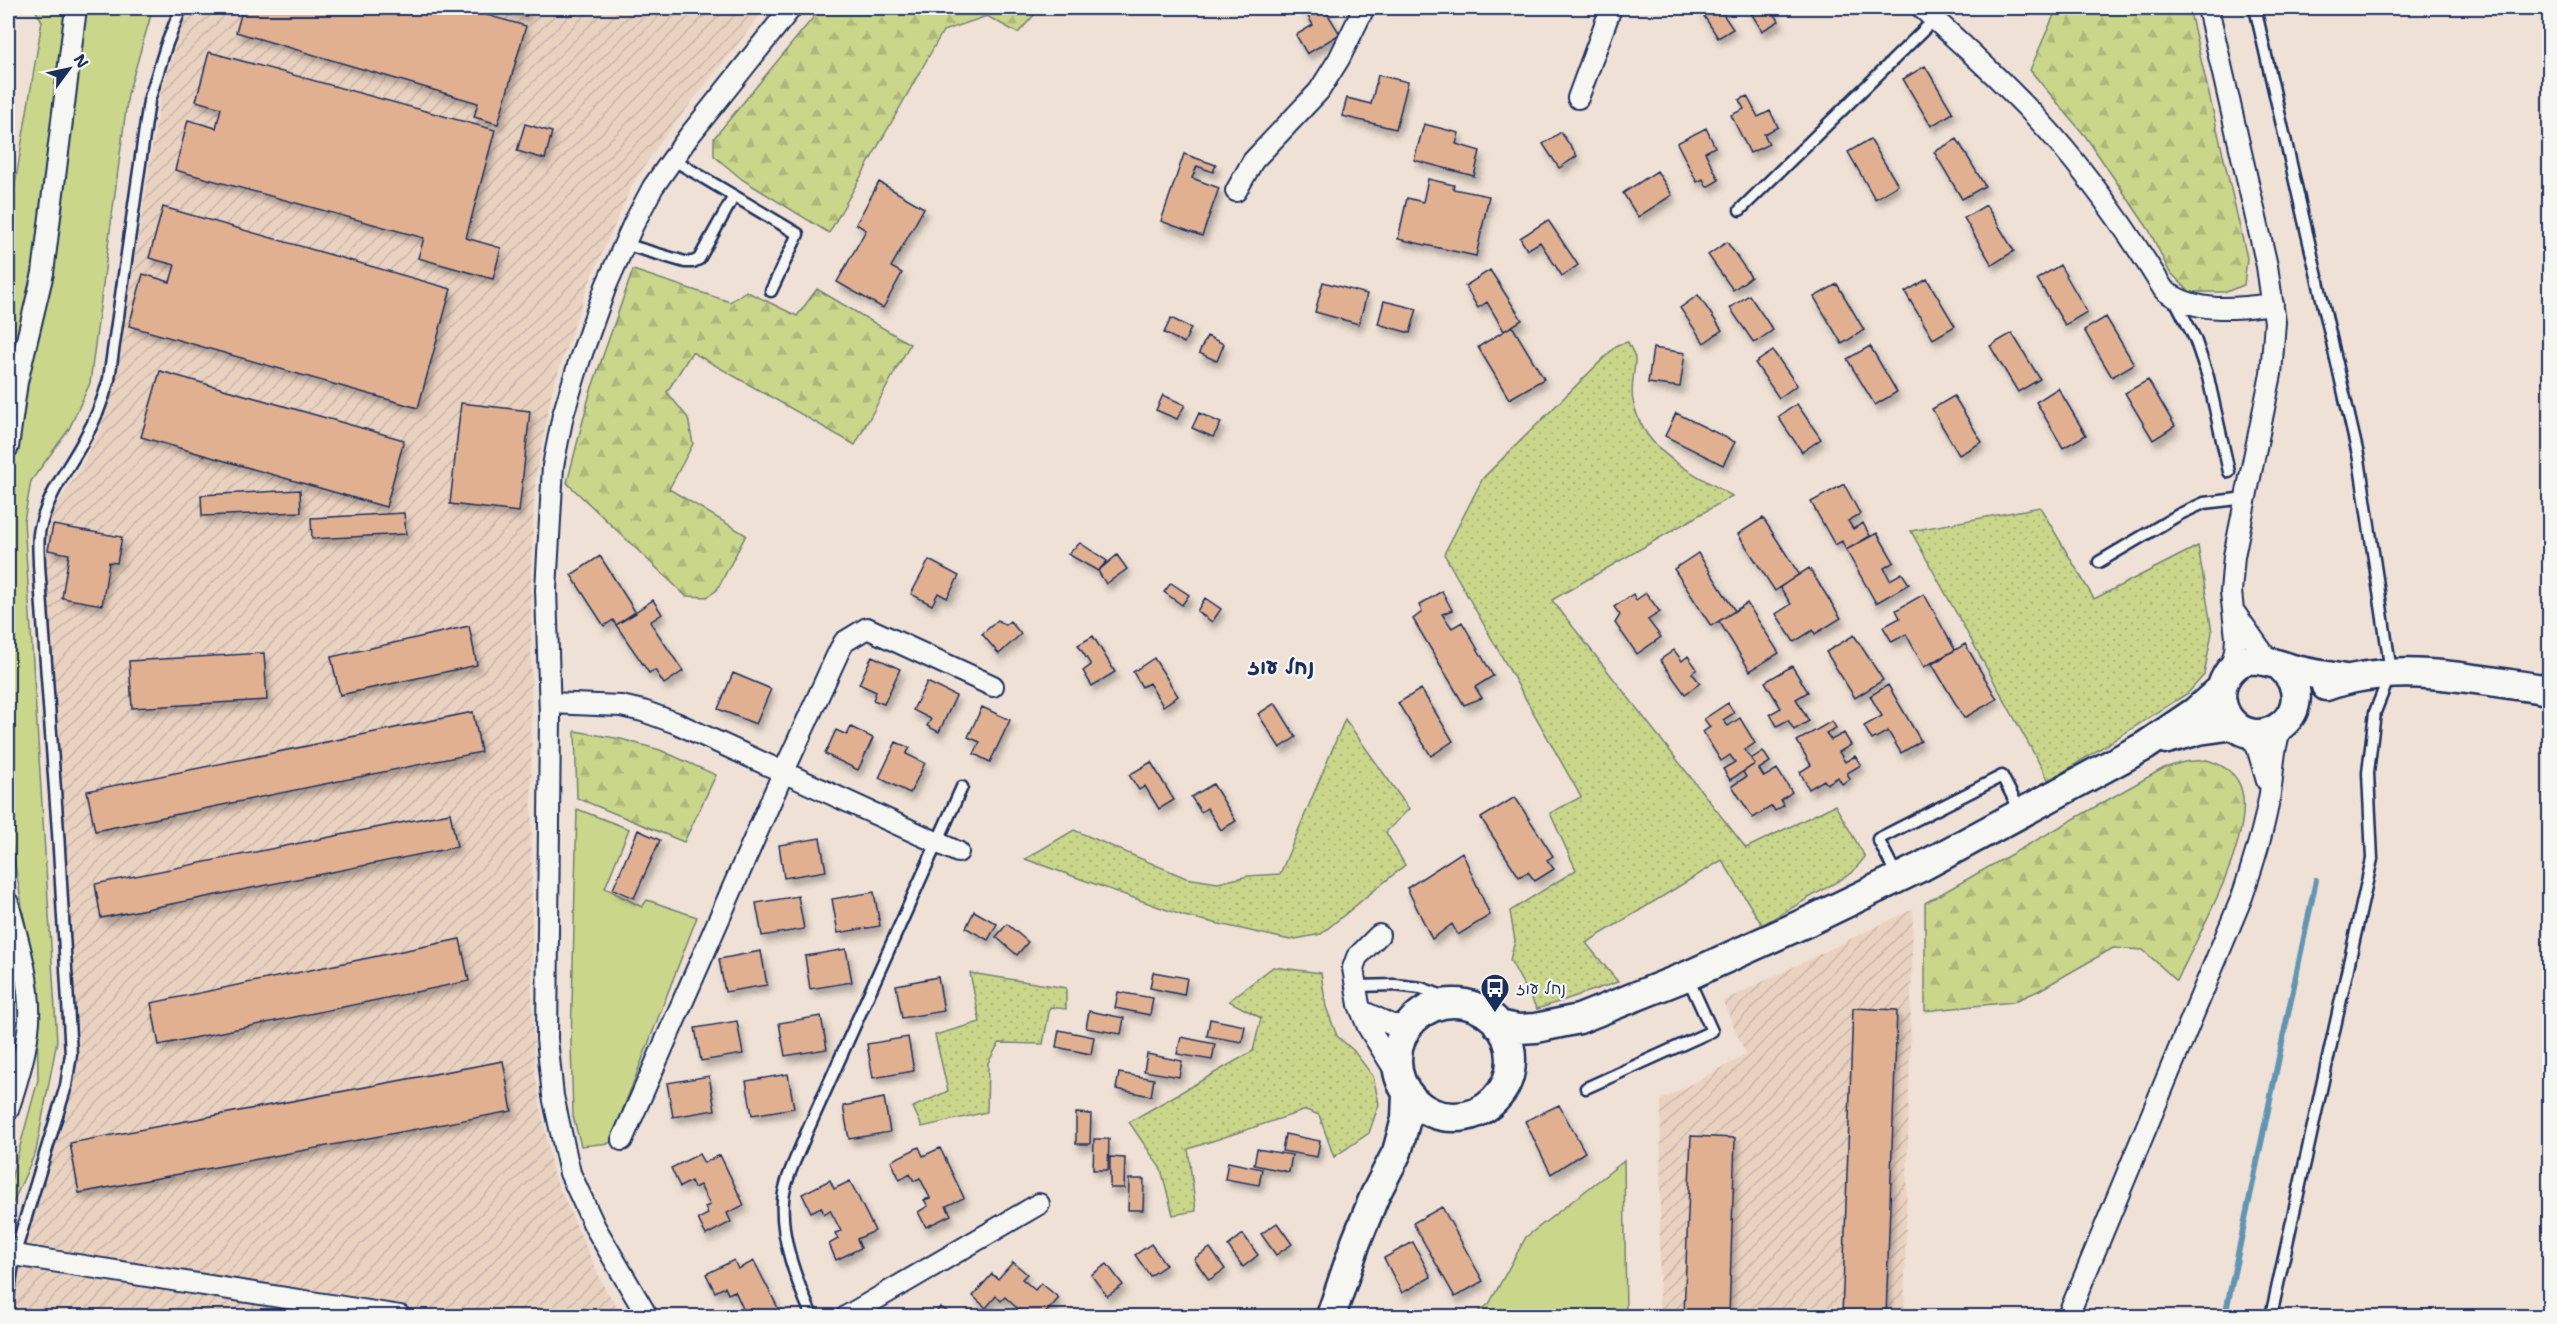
<svg xmlns="http://www.w3.org/2000/svg" width="2557" height="1324" viewBox="0 0 2557 1324" font-family="'Shantell Sans','Playpen Sans Hebrew',sans-serif">
	<style>
		.industrial { fill: url(#industrial-furrows) }
		.grass { fill: #cad689; stroke: #728274; stroke-width: 1.5 }
		.forest { fill: url(#forest-firs); stroke: #728274; stroke-width: 1.5 }
		.park { fill: url(#park-dots); stroke: #728274; stroke-width: 1.5 }
		.lines { fill: none; stroke-linecap: round; stroke-linejoin: round }
		.stream { stroke: #6096b4; stroke-width: 6 }
		.building { fill: #e0b091; stroke: #1b2f5e; stroke-width: 1.5; filter: url(#shadow) }
		.lane-casing { stroke: #1b2f5e; stroke-width: 15 }
		.street-casing { stroke: #1b2f5e; stroke-width: 24 }
		.secondary-casing { stroke: #1b2f5e; stroke-width: 33 }
		.lane { stroke: #f6f6f2; stroke-width: 10 }
		.street { stroke: #f6f6f2; stroke-width: 20 }
		.secondary { stroke: #f6f6f2; stroke-width: 28 }
		.labels { text-anchor: middle; stroke-width: 4.5; stroke-linejoin: round; paint-order: stroke }
		.poi-label { font-size: 16px; fill: #1b2f5e; stroke: #f6f6f2; text-anchor: start }
		.quarter-label { font-size: 20px; font-weight: bold; fill: #1b2f5e; stroke: #f6f6f2 }
	</style>
	<defs>
		<pattern id="industrial-furrows" width="10" height="10" patternUnits="userSpaceOnUse" patternTransform="scale(1.5)"><rect width="10" height="10" fill="#ead2c1"/><path d="M-1 1l2-2M0 10L10 0M9 11l2-2" fill="none" stroke="#c8b5a8"/></pattern>
		<pattern id="forest-firs" width="22" height="20" patternUnits="userSpaceOnUse" patternTransform="scale(1.5)"><rect width="22" height="20" fill="#cad689"/><path d="M5 1l3.5 6h-7zM16 11l3.5 6h-7z" fill="#adb879"/></pattern>
		<pattern id="park-dots" width="8" height="8" patternUnits="userSpaceOnUse" patternTransform="scale(1.5)"><rect width="8" height="8" fill="#cad689"/><path d="M2 2h.1M6 6h.1" fill="none" stroke="#adb879" stroke-width="1.8" stroke-linecap="round"/></pattern>
		<filter id="shadow"><feDropShadow dx="3.5" dy="6" stdDeviation="3" flood-color="#0004"/></filter>
	</defs>
	<rect width="100%" height="100%" fill="#efe1d5"/>
	<filter id="ink" filterUnits="userSpaceOnUse"><feTurbulence type="fractalNoise" baseFrequency=".0167" numOctaves="2"/><feDisplacementMap in="SourceGraphic" scale="12" xChannelSelector="R" yChannelSelector="G"/><feConvolveMatrix kernelMatrix="1 2 1 2 8 2 1 2 1" color-interpolation-filters="sRGB"/></filter>
	<g filter="url(#ink)">
		<path class="industrial" d="M190,8h576l-105,133 -29,44 -45,103 -35,102 -17,92 -4,86 1,427 3,79 18,100 52,115 19,27h-613l9,-61 49,-150 10,-56 -33,-446 -1,-64 7,-28 24,-35 24,-46 19,-71 42,-267 23,-73z
			M1913,909l-9,407h-245l2,-216 85,-45 -23,-54z"/>
		<path class="grass" d="M34,8h119l-25,86 -38,289 -21,46 -38,52 -7,40 33,520 -21,110 -28,63v-24l30,-110 -1,-87 -29,-169v-597l34,-206z
			M577,809l52,20 -24,59 37,19 5,-7 50,17 -87,226 -29,3 -8,-30 -2,-73z
			M1624,1161l2,155h-154l17,-12 37,-67z"/>
		<path class="forest" d="M821,8h211l2,7 -16,18 -31,-17 -44,15 -114,202 -86,-53 -29,-24v-18z
			M2057,8h132l58,250 -3,27 -18,7h-36l-21,-21 -20,-41 -63,-93 -56,-67z
			M633,270l97,32 16,-11 51,25 20,-27 93,55 -55,101 -163,-93 -25,40 21,26 5,26 -24,45 77,46 -29,55 -10,7 -21,-1 -119,-113 23,-90z
			M575,731l46,8 39,11 56,25 -32,67 -107,-44z
			M2207,760c16,5 31,13 35,32 11,48 -44,143 -65,189l-34,-31 -30,-2 -75,43 -25,11 -88,9v-108l239,-135 20,-6z"/>
		<path class="park" d="M1628,342c2,6 7,12 7,17 0,14 -5,28 -2,42 11,53 57,69 99,95l-180,104 194,248 89,-43 30,52 -13,16 -90,52 -40,-65 -136,83 32,39 -81,27 -27,-49 5,-19 -5,-30 66,-41 -26,-57 31,-16 -137,-243 39,-76 134,-133z
			M2040,507l54,92 104,-53 14,86 -8,43 -16,18 -139,88 -138,-250z
			M1345,719l64,90 -23,23 19,33 -84,69 -31,6 -106,-24 -159,-57 49,-29 112,48 32,5 30,-7 32,-2z
			M1273,967l48,6 5,34 11,29 16,14 20,26 6,28 -10,29 -35,24 -15,-42 -13,-5 -118,39 8,62 -23,4 -12,-46 -32,-47 124,-71 8,-33 -32,-17z
			M970,973l96,15v21l-16,-2 -7,37 -44,-1 -11,20 -1,49 -65,15 -9,-20 35,-16 -13,-56 45,-13z"/>
		<g class="lines">
			<path class="stream" d="M2225,1316l91,-436"/>
		</g>
		<path class="building" d="M243,8h219l64,18 -28,98 -24,-7 4,-14 -242,-71z
			M496,8h33l-3,8z
			M1303,8h21l16,26 -33,20 -11,-19 17,-10z
			M1699,8h20l14,21 -15,9z
			M1748,8h23l8,13 -17,10z
			M209,52l286,78 -29,108 35,10 -8,31 -75,-21 6,-20 -249,-68 13,-50 28,8 5,-20 -25,-7z
			M1925,66l28,47 -22,13 -28,-47z
			M1378,75l30,7 -12,47 -54,-13 5,-18 24,6z
			M1747,96l11,21 12,-6 8,16 -14,7 5,10 -19,9 -19,-38 13,-6 -5,-9z
			M525,124l27,8 -7,27 -28,-8z
			M1424,124l35,9 -3,11 24,7 -6,25 -60,-16z
			M1706,128l9,19 -10,5 14,28 -12,7 -4,-8 -6,3 -20,-39z
			M1561,132l16,24 -18,12 -16,-24z
			M1870,139l28,46 -23,14 -27,-47z
			M1957,139l28,47 -23,13 -28,-47z
			M1184,154l32,11 -3,7 -16,-6 -5,12 27,10 -17,48 -41,-15z
			M1657,171l15,24 -34,22 -15,-24z
			M1428,179l26,6 -1,4 36,7 -13,60 -78,-17 9,-41 16,4z
			M879,182l45,26 -33,59 11,6 -19,35 -46,-26 29,-52 -10,-6z
			M1986,205l28,46 -22,14 -28,-47z
			M163,207l288,82 -33,119 -289,-82 14,-52 27,8 5,-17 -26,-7z
			M1548,220l30,45 -16,11 -22,-34 -13,8 -7,-12z
			M1727,242l24,35 -18,13 -25,-35z
			M2060,265l27,47 -22,13 -28,-46z
			M1490,270l32,50 -18,11 -17,-29 -9,6 -13,-22z
			M1927,279l28,47 -22,13 -28,-47z
			M1323,282l44,12 -8,30 -44,-12z
			M1837,284l27,46 -22,14 -28,-47z
			M1698,295l24,35 -18,13 -24,-35z
			M1749,295l24,35 -19,13 -24,-35z
			M1384,301l33,8 -7,24 -32,-9z
			M2106,317l28,47 -22,13 -28,-47z
			M1171,318l20,10 -7,15 -20,-10z
			M1512,326l32,53 -35,20 -31,-52z
			M2012,333l28,46 -22,13 -28,-46z
			M1207,336l17,8 -7,17 -18,-8z
			M1870,346l27,46 -22,13 -28,-46z
			M1653,348l32,5 -5,34 -32,-4z
			M1773,351l24,34 -18,13 -24,-35z
			M160,371l244,69 -18,67 -245,-70z
			M2148,380l27,46 -22,14 -28,-47z
			M2058,388l28,47 -23,13 -27,-46z
			M1163,395l22,10 -8,14 -21,-9z
			M1954,396l28,46 -23,13 -27,-46z
			M461,403l69,8 -11,101 -69,-8z
			M1797,404l24,35 -19,13 -24,-35z
			M1199,413l22,10 -8,14 -21,-9z
			M1676,413l59,29 -12,23 -58,-29z
			M1844,484l16,30 -12,7 5,8 10,-6 7,13 -24,14 -4,-9 -7,4 -24,-43z
			M300,490l1,22 -99,4 -1,-21z
			M404,513l2,21 -94,5 -1,-21z
			M1763,518l36,56 -24,17 -37,-57z
			M53,525l69,12 -5,26 -8,-1 -7,43 -40,-7 7,-44 -21,-4z
			M1877,533l17,29 -10,6 6,12 12,-7 7,11 -33,19 -30,-53z
			M1080,543l27,18 -9,10 -30,-17z
			M1698,553l37,58 -24,15 -37,-57z
			M1117,555l10,14 -21,15 -8,-13z
			M600,556l36,57 -20,12 -3,-5 -9,6 -33,-51z
			M929,560l30,16 -12,22 -9,-5 -6,12 -21,-11z
			M1809,568l32,50 -26,16 -2,-4 -19,12 -18,-28 15,-10 -11,-17z
			M1171,583l18,12 -7,10 -18,-13z
			M1442,591l10,19 -10,4 10,14 10,-6 31,54 -18,11 7,11 -18,7 -51,-86 9,-7 -3,-7z
			M1646,593l14,19 -12,8 13,17 -24,17 -22,-31 5,-8 -6,-8 19,-13 3,6z
			M1924,594l31,56 -31,17 -18,-33 -14,8 -9,-15 17,-9 -4,-8z
			M1205,598l16,11 -9,13 -15,-11z
			M653,600l9,14 -12,8 33,49 -19,13 -9,-14 -6,3 -33,-48z
			M1747,603l32,50 -29,18 -31,-50z
			M998,620l7,5 5,-4 11,13 -22,20 -17,-20z
			M469,626l8,39 -137,30 -9,-38z
			M1854,635l29,45 -28,18 -29,-46z
			M1093,636l22,36 -23,14 -9,-15 8,-6 -13,-20z
			M1965,644l32,55 -33,19 -32,-54z
			M1674,650l8,11 6,-5 9,13 -5,4 8,10 -15,11 -25,-34z
			M264,653l3,47 -135,8 -3,-47z
			M872,656l28,13 -16,35 -11,-4 3,-8 -17,-8z
			M1154,658l24,38 -15,10 -14,-23 -7,4 -9,-15z
			M1792,666l16,26 -12,7 13,22 -15,9 -6,-10 -11,6 -7,-12 11,-6 -16,-26z
			M733,673l38,16 -15,35 -38,-15z
			M927,682l29,14 -17,36 -12,-6 4,-7 -18,-9z
			M1888,685l33,56 -20,12 -13,-22 -16,9 -8,-14 18,-10 -12,-20z
			M1421,689l32,52 -22,15 -33,-53z
			M1275,703l21,34 -16,11 -22,-34z
			M1728,703l6,10 -11,7 5,6 12,-8 15,25 -10,7 10,14 -25,16 -7,-11 12,-7 -5,-7 -9,6 -18,-29 7,-5 -6,-8z
			M982,707l28,13 -20,42 -16,-8 6,-12 -12,-5z
			M473,712l8,40 -386,79 -8,-40z
			M1832,721l4,7 -10,5 5,7 13,-7 7,12 -12,7 6,10 10,-6 6,9 -14,8 3,6 -8,5 -4,-7 -11,7 -3,-4 -15,9 -9,-17 11,-7 -14,-24z
			M851,727l22,11 -15,32 -33,-16 11,-24 11,5z
			M896,742l14,6 -4,6 19,9 -15,30 -31,-15z
			M1763,751l7,11 -11,7 5,8 13,-8 15,23 -11,8 3,5 -9,6 -3,-5 -19,12 -21,-32 14,-9 -3,-5 12,-8 -4,-5z
			M1151,762l23,38 -15,9 -14,-23 -6,4 -10,-15z
			M1213,784l23,37 -15,9 -14,-22 -6,4 -10,-15z
			M1515,797l38,59 -6,4 7,9 -19,12 -7,-9 -9,5 -38,-59z
			M450,813l7,34 -356,71 -6,-34z
			M638,830l22,10 -26,58 -21,-9z
			M820,838l6,33 -42,7 -5,-33z
			M1462,852l28,63 -32,20 -6,-11 -20,15 -25,-51z
			M874,892l6,34 -42,7 -6,-34z
			M798,896l6,33 -42,7 -6,-33z
			M974,911l23,13 -9,16 -22,-12z
			M1007,924l21,18 -11,13 -21,-18z
			M460,939l9,42 -310,64 -8,-42z
			M846,949l6,33 -42,7 -5,-33z
			M761,951l6,34 -42,7 -6,-33z
			M1153,972l34,6 -3,17 -34,-7z
			M938,977l6,34 -42,7 -6,-33z
			M1118,992l35,6 -3,17 -35,-7z
			M1853,1008l44,2 -11,306h-44z
			M1089,1011l35,7 -3,16 -35,-6z
			M821,1016l6,33 -42,7 -6,-33z
			M1210,1019l35,7 -3,16 -35,-6z
			M737,1021l6,33 -42,7 -6,-33z
			M1059,1030l35,7 -3,17 -35,-7z
			M908,1037l6,34 -41,7 -6,-34z
			M1181,1037l34,7 -3,16 -35,-6z
			M1147,1054l35,7 -3,16 -35,-6z
			M503,1061l9,50 -433,82 -9,-50z
			M1119,1073l35,6 -3,17 -35,-7z
			M788,1074l6,34 -42,7 -6,-34z
			M709,1076l6,34 -42,7 -6,-34z
			M884,1098l6,34 -41,7 -6,-33z
			M1559,1105l26,47 -34,22 -26,-53z
			M1076,1113l15,1 -1,30h-14z
			M1285,1134l35,7 -3,16 -35,-6z
			M1691,1136l44,2 -6,178h-45z
			M1094,1139h15l-1,31h-15z
			M919,1147l4,9 17,-8 24,50 -18,8 5,9 -25,12 -8,-15 10,-6 -4,-6 6,-2 -10,-20 -6,3 -4,-7 -10,6 -9,-19z
			M1257,1149l35,6 -3,17 -35,-7z
			M699,1154l5,9 16,-8 24,50 -17,8 4,9 -25,13 -8,-16 10,-5 -3,-7 5,-2 -10,-20 -6,3 -3,-7 -11,6 -9,-19z
			M1110,1157l15,1 -1,30h-14z
			M1228,1162l34,7 -3,16 -34,-6z
			M1129,1179h15l-1,31h-15z
			M830,1180l4,9 16,-8 25,50 -18,8 4,9 -25,12 -7,-16 9,-5 -3,-6 6,-2 -11,-21 -6,4 -3,-7 -10,5 -9,-18z
			M1442,1207l41,74 -28,16 -42,-74z
			M1277,1223l15,21 -16,11 -15,-21z
			M1243,1234l15,21 -15,12 -15,-21z
			M1413,1242l18,35 -29,16 -18,-35z
			M1151,1244l15,21 -16,11 -15,-21z
			M1210,1248l15,21 -16,11 -15,-21z
			M734,1260l4,9 16,-8 25,49 -13,6h-25l-2,-3 5,-2 -9,-20 -7,3 -3,-7 -10,5 -9,-18z
			M1013,1262l14,12 -5,5 13,11 6,-7 18,15 -16,18h-30l6,-6 -14,-13 -4,4 -5,-5 -10,12 -13,-12 19,-22 6,5z
			M1107,1264l16,21 -16,11 -16,-21z
			M940,1307l14,9h-21z"/>
		<g class="lines">
			<g class="lane-casing">
				<path id="lane" d="M2255,8l104,451 32,213 -16,40 -7,61 4,86 -101,457
					M672,159l126,75 -27,57
					M1740,210l195,-191
					M624,244l61,18h8l6,-3 35,-63
					M2174,298l21,41 13,38 21,95
					M2099,562l81,-48 24,-11 42,-5
					M1898,878l-20,-39 124,-63 19,37
					M1356,986l39,-1 26,3 50,18
					M1586,1088l126,-57 -25,-55
					M8,1298l6,-42 52,-170 5,-32 -13,-222 -19,-267c0,-12 -2,-25 1,-37 9,-37 28,-58 45,-90 11,-19 18,-38 24,-59l40,-278 17,-55 15,-38
					M812,1316c-15,-34 -32,-77 -29,-116 2,-22 15,-45 23,-66l156,-347"/>
			</g>
			<g class="street-casing">
				<path id="street" d="M1922,8c38,34 77,70 113,108 49,52 91,112 129,174 31,24 72,19 109,14
					M2208,8l59,258 8,56 -4,52 -37,182 -3,36 5,46 -1,13 -6,23
					M1578,98l33,-90
					M1236,191l17,-30 66,-70 20,-32 25,-51
					M8,447l9,-65 26,-109 33,-265
					M2235,613l33,47
					M550,703l71,3 22,5 33,12 282,129
					M2247,732l10,15 10,34
					M8,903c10,37 23,79 21,118 -2,29 -12,61 -21,89
					M1379,935l-22,22 -4,11 6,37 9,22 31,50
					M1362,1011l30,14h17
					M622,1140l162,-369 55,-120 5,-9 23,-14 126,58
					M8,1254l392,62
					M647,1316l-52,-89 -25,-54 -17,-77 -6,-57 3,-324 -4,-125 7,-124 10,-51 17,-56 26,-73 27,-61 20,-38 36,-51 102,-128
					M847,1316l192,-112
					M2068,1316l174,-419c11,-33 21,-64 27,-98 5,-25 3,-49 13,-73"/>
			</g>
			<g class="secondary-casing">
				<path id="secondary" d="M2280,666c47,42 -23,97 -53,50 -6,-10 -8,-24 -3,-35 16,-35 46,-18 72,-11 16,4 33,6 49,9
					M2326,686c71,-26 151,-6 224,4
					M2167,739l32,-9 36,-5
					M1397 1060a57 57 0 1 1 114 0a57 57 0 1 1-114 0Z
					M1498,1025l20,4 18,-1 43,-9 108,-43 122,-55 112,-54 224,-121 50,-34 27,-24
					M1331,1316l25,-74 19,-47 22,-43 9,-33 1,-25"/>
			</g>
			<use href="#lane" class="lane"/>
			<use href="#street" class="street"/>
			<use href="#secondary" class="secondary"/>
		</g>
	</g>
	<defs>
		<g id="bus-pin" transform="scale(1.5)"><path d="M0 17L-7.5 6A9.5 9.5 0 1 1 7.5 6Z" fill="#1b2f5e" stroke="#f6f6f2"/><path d="M-5-6H5V4H4V6H2V4H-2V6H-4V4H-5ZM-3.5-4V0h7V-4ZM-3.5 1.2v1.5H-2V1.2ZM2 1.2v1.5H3.5V1.2Z" fill="#fff"/></g>
	</defs>
	<g fill-rule="evenodd">
		<use href="#bus-pin" x="1495" y="988"/>
	</g>
	<g class="labels">
		<g class="poi-label">
			<text x="1516" y="994">נחל עוז</text>
		</g>
		<g class="quarter-label">
			<text x="1281" y="674">נחל עוז</text>
		</g>
	</g>
	<rect width="2557" height="1324" fill="none" stroke="#f6f6f2" stroke-width="30"/>
	<rect x="15" y="15" width="2527" height="1294" fill="none" stroke="#1b2f5e" stroke-width="2" filter="url(#ink)"/>
	<g transform="translate(69 69) rotate(57)" stroke="#f6f6f2" stroke-width="4.5" paint-order="stroke">
	<path d="M0-4.5L10 22L0 15L-10 22Z" fill="#1b2f5e"/>
	<text y="-9" font-size="16" font-weight="bold" text-anchor="middle" fill="#1b2f5e">N</text>
	</g>
</svg>
